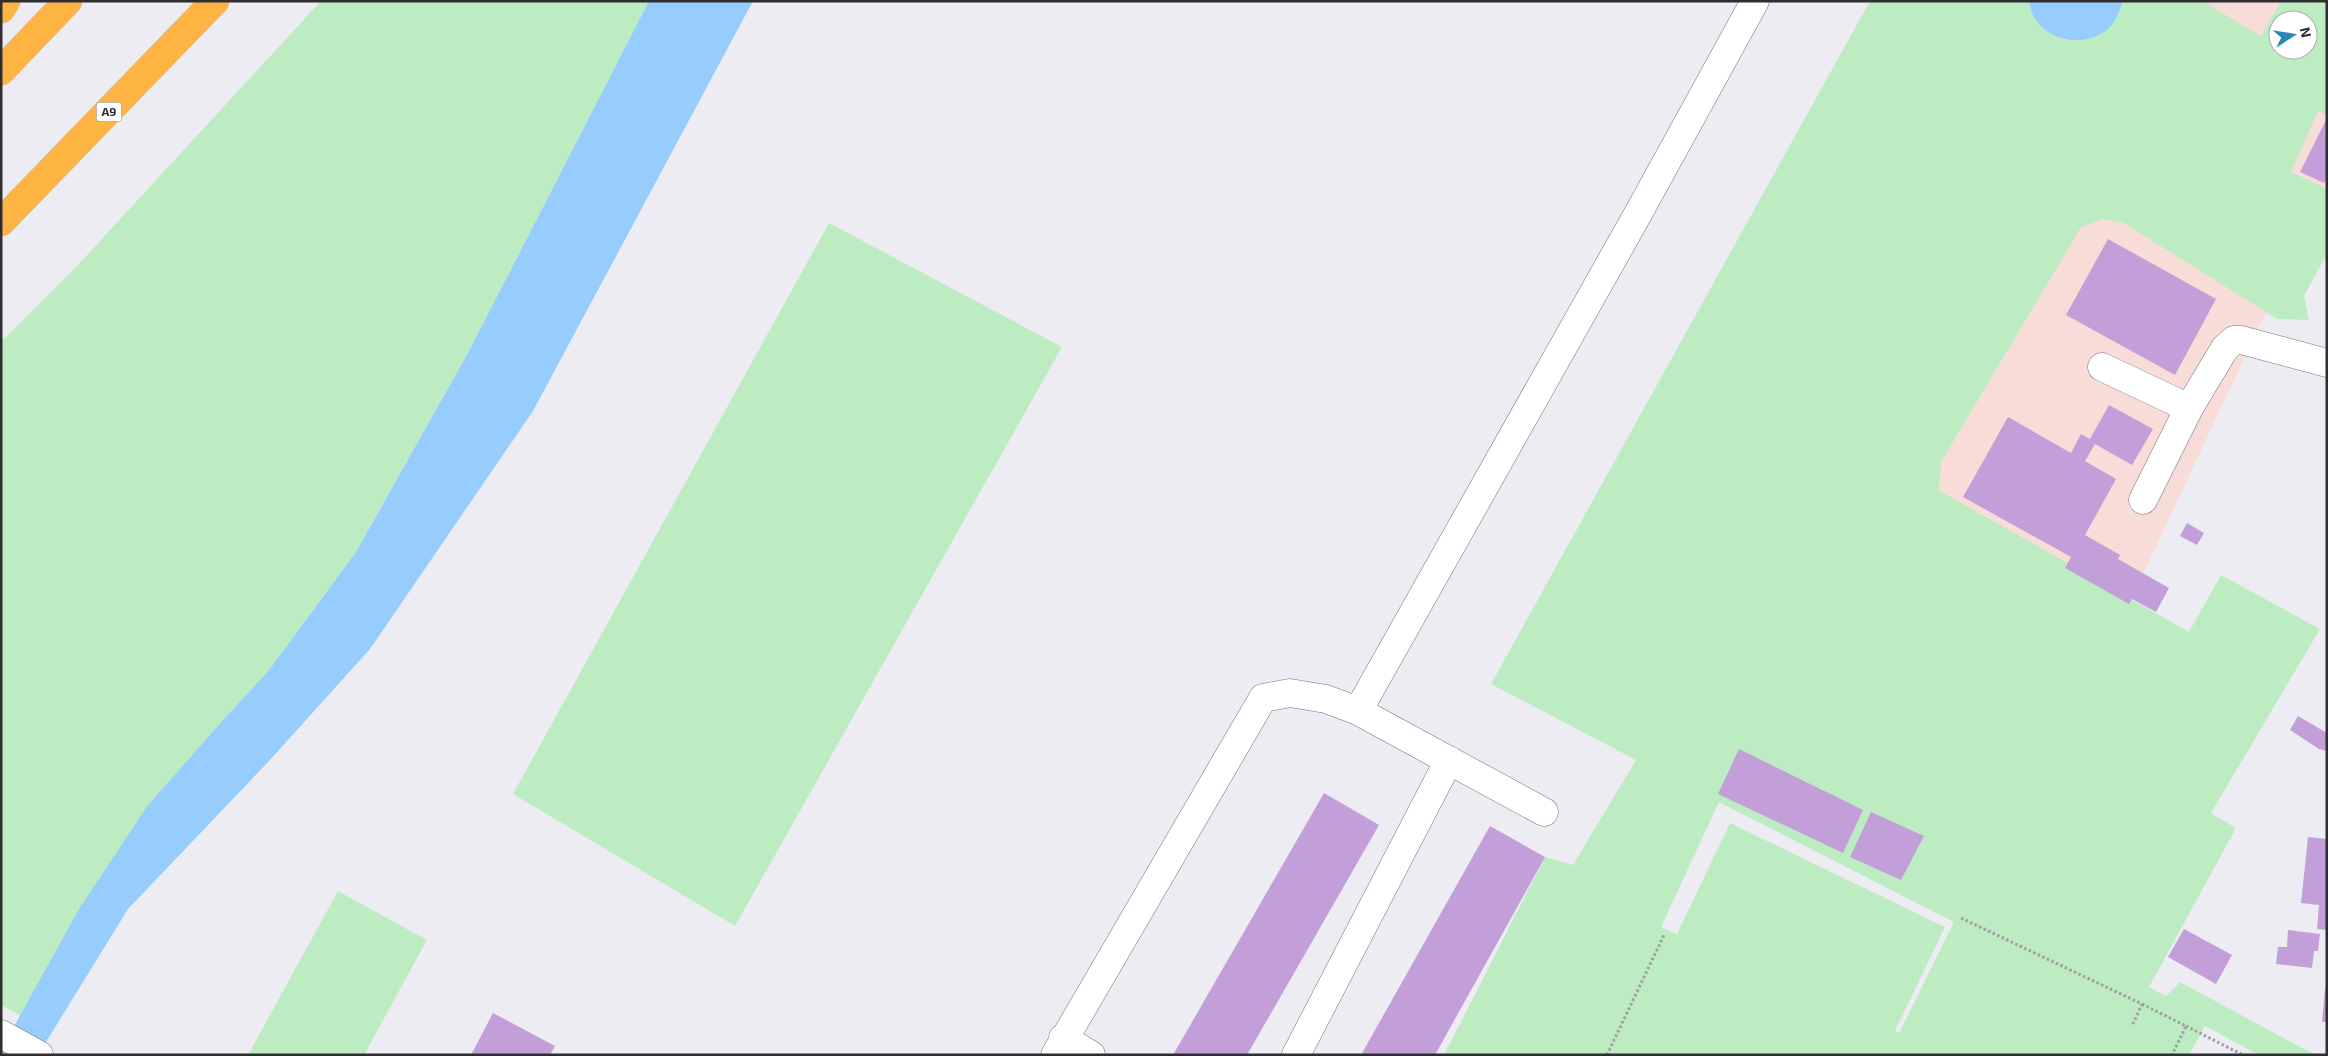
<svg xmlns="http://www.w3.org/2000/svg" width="2328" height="1056" viewBox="0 0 2328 1056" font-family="'Exo 2',sans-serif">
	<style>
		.industrial { fill: #f7dcd8; fill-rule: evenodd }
		.green { fill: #bdecc2; fill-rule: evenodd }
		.water { fill: #97cdfd }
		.building { fill: #c29fd8 }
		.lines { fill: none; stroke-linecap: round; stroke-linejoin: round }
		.minor-casing { stroke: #747379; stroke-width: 29 }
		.highway-casing { stroke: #c9c9c9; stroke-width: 29 }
		.path { stroke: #9f9ea3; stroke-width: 3; stroke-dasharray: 2.5 2.5; stroke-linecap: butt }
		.minor { stroke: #fff; stroke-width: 28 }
		.highway { stroke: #fdb443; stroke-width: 28 }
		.labels { text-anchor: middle; stroke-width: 4.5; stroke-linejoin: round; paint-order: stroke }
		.shield { fill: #fff; stroke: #6d6d6e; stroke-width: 1 }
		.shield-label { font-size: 12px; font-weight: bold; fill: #2e2e30 }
	</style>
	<rect width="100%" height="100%" fill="#edecf3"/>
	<path class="industrial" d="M1871,1h456v181l-198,422 -270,-130zM2278,20h30v30h-30z"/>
	<path class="green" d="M321,1h328l-180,350 -113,201 -87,118 -45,49 -145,190 -58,107 -20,-11v-663l75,-75z
		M1870,1h159v5l28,31 14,4 14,-1 34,-26 4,-13h79l59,35 20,-35h46v114l-9,-4 -27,61 36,17v65l-23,42 5,24 -32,-1 -153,-96 -22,-4 -21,8 -140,235 -2,26 1,3 249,141 32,-57 99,54 -109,184 25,15 -87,159 17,9 14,-14 135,73h-56l-54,-29 -16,29h-745l101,-198 28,8 63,-105 -145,-76zM2278,20h30v30h-30zM1719,802l235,120 -55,111 -4,-2 50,-104 -215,-104 -53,111 -16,-7z
		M829,223l233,124 -327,579 -222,-132z
		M338,891l89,49 -63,115h-116z"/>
	<path class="water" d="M649,1h104l-220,410 -163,238 -101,112 -141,148 -90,146h-37v-5l78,-141 69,-104 76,-86 45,-49 87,-118 113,-201z
		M2029,1h94c-3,9 -6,18 -12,25 -26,27 -78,14 -82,-25z"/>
	<path class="building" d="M2327,118v60l-3,5 -24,-11z
		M2108,239l108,60 -41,76 -109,-60z
		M2109,405l44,24 -21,36 -37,-21 -10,17 31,18 -31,56 35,20 -2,4 51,29 -13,24 -24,-13 -3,5 -64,-36 6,-11 -108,-60 45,-80 63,36 10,-19 9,5z
		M2187,523l17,10 -7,12 -17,-9z
		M2298,716l29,17v18l-8,-2 -29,-19z
		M1739,749l124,61 -20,43 -125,-59z
		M1324,793l55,32 -132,230h-74z
		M1871,812l53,24 -23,44 -51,-23z
		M1490,826l55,31 -110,198h-74z
		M2308,837l19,2v91l-10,-1 2,-24 -18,-2z
		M2184,929l48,26 -16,29 -48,-27z
		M2288,930l32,4 -2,17h-4l-2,17 -36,-4 2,-17h9z
		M2325,989h2v33h-5z
		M493,1013l62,33 -5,9h-79z"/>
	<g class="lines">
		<g class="minor-casing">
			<path id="minor" d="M2102,367l87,41
				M2143,500l46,-92 36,-60 9,-8h7l86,23
				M1358,711l186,101
				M1,1034l38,21
				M1063,1038l28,17
				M1055,1055l208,-357 27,-5 36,6 32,12 281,-499 116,-211
				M1296,1055l153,-295"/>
		</g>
		<g class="highway-casing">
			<path id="highway" d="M1,9l5,-8
				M1,71l67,-70
				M1,222l214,-221"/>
		</g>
		<path class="path" d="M1961,918l181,86 -10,22
			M2142,1004l44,22 -14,29
			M2186,1026l57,29
			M1607,1055l57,-120"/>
		<use href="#minor" class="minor"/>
		<use href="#highway" class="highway"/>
	</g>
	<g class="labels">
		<rect class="shield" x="96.5" y="102.5" width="25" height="19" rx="4"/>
		<g class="shield-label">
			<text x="109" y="116">A9</text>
		</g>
	</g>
	<rect width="2328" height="1056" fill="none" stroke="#2e2e30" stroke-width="5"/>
	<g transform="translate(2293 35) rotate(78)"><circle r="24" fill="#ffffff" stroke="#ababac"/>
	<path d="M0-4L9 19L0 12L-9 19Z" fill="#2a88b4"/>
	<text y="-8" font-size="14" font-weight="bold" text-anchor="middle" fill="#2e2e30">N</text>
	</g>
</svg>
